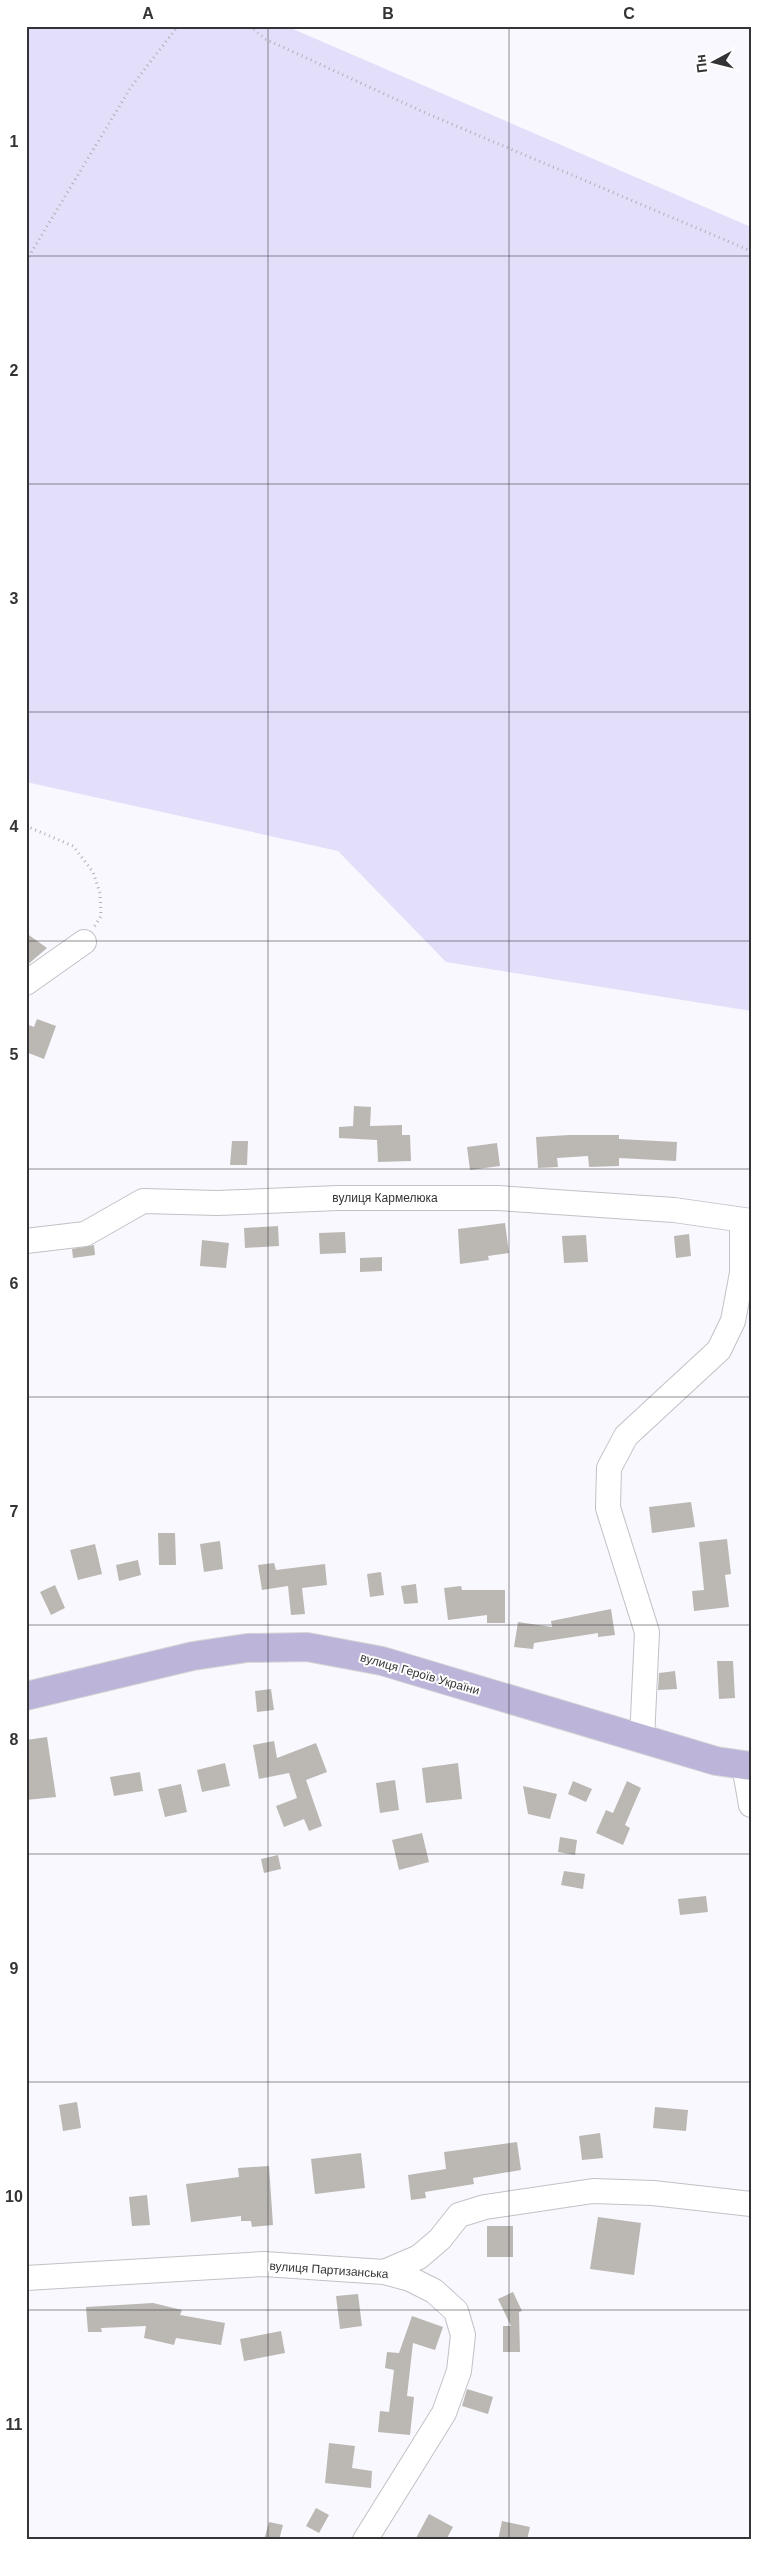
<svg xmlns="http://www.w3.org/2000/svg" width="777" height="2566" viewBox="0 0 777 2566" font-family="Helvetica,sans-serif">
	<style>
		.green { fill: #e3dffb }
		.building { fill: #bbb8b3 }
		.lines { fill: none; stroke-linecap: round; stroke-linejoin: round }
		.minor-casing { stroke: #c2c1c6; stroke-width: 26 }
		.major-casing { stroke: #d6d6d7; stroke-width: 30 }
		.path { stroke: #b1b0b5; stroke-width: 3; stroke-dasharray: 1 4; stroke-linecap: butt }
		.minor { stroke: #fff; stroke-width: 24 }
		.major { stroke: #bcb5d9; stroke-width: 28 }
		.grid { fill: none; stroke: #343436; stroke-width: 1; stroke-opacity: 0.55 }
		.labels { text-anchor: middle; stroke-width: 4; stroke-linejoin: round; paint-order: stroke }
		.street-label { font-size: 12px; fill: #343436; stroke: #fff }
		.neatline { fill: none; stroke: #343436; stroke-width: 2 }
		.grid-label { font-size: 16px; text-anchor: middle; font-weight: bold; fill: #343436 }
	</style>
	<rect width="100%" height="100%" fill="#f9f8fe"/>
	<path class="green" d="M26,26h260l465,201v784l-305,-49 -108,-111 -312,-69z"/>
	<path class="building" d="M26,933l21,15 -21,18z
		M37,1019l19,7 -12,33 -18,-7v-28l8,3z
		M354,1106l17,1 -1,19 32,-1v10h8l1,26 -33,1 -1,-22 -38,-2v-11l14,-1z
		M569,1135h50v4l58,3 -1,19 -57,-3v8l-30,1 -1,-11 -31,2 1,9 -20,1 -2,-31z
		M232,1141h16l-1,24h-17z
		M497,1143l3,23 -30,4 -3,-23z
		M505,1223l4,30 -21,3 1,4 -29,4 -2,-35z
		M278,1226l1,20 -34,2 -1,-20z
		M345,1232l1,21 -26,1 -1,-21z
		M689,1234l2,22 -15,2 -2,-22z
		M586,1235l2,27 -24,1 -2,-27z
		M202,1240l27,3 -3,25 -26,-2z
		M94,1245l1,10 -22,3 -1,-9z
		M382,1257v14l-22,1v-14z
		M691,1502l4,25 -43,6 -3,-26z
		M158,1533h17l1,32h-17z
		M727,1539l4,35 -6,1 4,32 -35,4 -2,-20 12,-1 -5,-48z
		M220,1541l3,28 -19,3 -4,-28z
		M95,1544l7,30 -24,6 -8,-30z
		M138,1560l3,15 -22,6 -3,-16z
		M274,1563l2,7 49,-6 2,21 -25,3 3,26 -14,1 -3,-29 -26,4 -4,-25z
		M381,1572l3,23 -14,2 -3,-23z
		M416,1584l2,19 -14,1 -3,-18z
		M55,1585l10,23 -14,7 -11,-23z
		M461,1586l1,4h43v33h-18v-8l-39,5 -4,-32z
		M611,1609l4,26 -17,2v-4l-64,10 -1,6 -19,-2 4,-25 34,5 -1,-6z
		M717,1661h16l2,37 -16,1z
		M675,1671l2,18 -19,1 1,-17z
		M271,1689l3,21 -17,2 -2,-21z
		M47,1737l9,60 -30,3v-60z
		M274,1741l3,17 39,-15 11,29 -21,8 16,46 -13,5 -5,-12 -20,8 -8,-21 21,-8 -8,-25 -30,6 -6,-34z
		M225,1763l5,23 -28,6 -5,-22z
		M458,1763l4,36 -36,4 -4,-35z
		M140,1772l3,19 -29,5 -4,-19z
		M395,1780l4,30 -19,3 -4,-30z
		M573,1781l19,8 -6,13 -18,-8z
		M627,1781l14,7 -16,37 5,3 -7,17 -27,-12 10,-23 7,3z
		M181,1784l6,28 -22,5 -7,-28z
		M523,1786l34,8 -7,25 -22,-5z
		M422,1833l7,29 -30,8 -7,-30z
		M560,1837l17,3 -2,15 -17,-3z
		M278,1855l3,14 -17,4 -3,-14z
		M564,1871l21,3 -2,15 -22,-4z
		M706,1896l2,16 -28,3 -2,-16z
		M77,2102l4,26 -18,3 -4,-26z
		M655,2107l33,3 -2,21 -33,-3z
		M600,2133l3,25 -21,2 -3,-24z
		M517,2142l4,28 -48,8 1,6 -49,8 1,6 -15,2 -3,-25 38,-6 -2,-17z
		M361,2153l4,35 -50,6 -4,-35z
		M269,2166l4,59 -21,2 -1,-6h-10v-5l-50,6 -5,-38 53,-7 -1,-9z
		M147,2195l3,30 -18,1 -3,-29z
		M598,2217l43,6 -7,52 -44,-6z
		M487,2226h26v31h-26z
		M513,2292l9,19 -3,1 1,40h-17v-26h8l-13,-27z
		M358,2294l4,32 -22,3 -4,-33z
		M153,2303l29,7 -2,5 45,8 -4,22 -45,-7 -2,7 -30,-7 2,-12 -45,2 1,4h-14l-2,-25z
		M412,2316l31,11 -8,23 -22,-7 -6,53 7,1 -4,38 -32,-3 2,-21 9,1 5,-42 -9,-2 2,-16 12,1z
		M281,2331l4,22 -41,8 -4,-22z
		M467,2389l26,8 -5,17 -26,-8z
		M329,2443l26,3 -3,22 20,3 -1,17 -46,-5z
		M316,2508l13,7 -10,18 -13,-7z
		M429,2514l24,13 -7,13h-31z
		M502,2521l28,6 -3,13h-29z
		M269,2522l14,3 -4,15h-15z"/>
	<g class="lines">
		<g class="minor-casing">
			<path id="minor" d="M26,983l58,-41
				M26,1241l59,-7 58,-33 74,2 121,-5h160l176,12 77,11
				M642,1739l5,-107 -39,-124 1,-40 17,-32 93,-86 14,-29 9,-48v-53
				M744,1765l7,40
				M384,2272l35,-15 21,-18 19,-24 26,-8 108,-16 60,2 98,11
				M26,2278l238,-14 120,8 26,7 24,12 22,20 7,24 -4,36 -15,42 -79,127"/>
		</g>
		<g class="major-casing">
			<path id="major" d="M26,1696l167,-40 54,-8 60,-1 75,14 334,100 35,5"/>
		</g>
		<path class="path" d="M250,26l15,13 163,75 323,137
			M26,261l105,-174 47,-61
			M26,826l47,20 20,26 7,21 1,23 -7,11"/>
		<use href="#minor" class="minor"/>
		<use href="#major" class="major"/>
	</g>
	<path class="grid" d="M268,26v2514M509,26v2514M26,256h725M26,484h725M26,712h725M26,941h725M26,1169h725M26,1397h725M26,1625h725M26,1854h725M26,2082h725M26,2310h725"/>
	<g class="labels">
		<g class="street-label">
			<text x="385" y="1202">вулиця Кармелюка</text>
			<text transform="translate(420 1674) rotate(16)" y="4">вулиця Героїв України</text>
			<text transform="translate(329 2270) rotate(4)" y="4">вулиця Партизанська</text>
		</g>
	</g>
	<rect width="777" height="2566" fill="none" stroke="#ffffff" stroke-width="55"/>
	<g transform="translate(714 62) rotate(263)" stroke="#ffffff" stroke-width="4" paint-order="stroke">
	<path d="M0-4L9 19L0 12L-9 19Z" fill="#343436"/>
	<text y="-8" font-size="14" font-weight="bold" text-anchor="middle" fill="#343436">Пн</text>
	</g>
	<rect x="28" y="28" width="722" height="2510" class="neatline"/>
	<g class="grid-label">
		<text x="148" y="19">A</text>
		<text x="388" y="19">B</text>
		<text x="629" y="19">C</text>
		<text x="14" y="147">1</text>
		<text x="14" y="376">2</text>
		<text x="14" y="604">3</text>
		<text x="14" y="832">4</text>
		<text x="14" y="1060">5</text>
		<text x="14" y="1289">6</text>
		<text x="14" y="1517">7</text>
		<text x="14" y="1745">8</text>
		<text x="14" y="1974">9</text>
		<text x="14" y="2202">10</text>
		<text x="14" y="2430">11</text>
	</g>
</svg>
